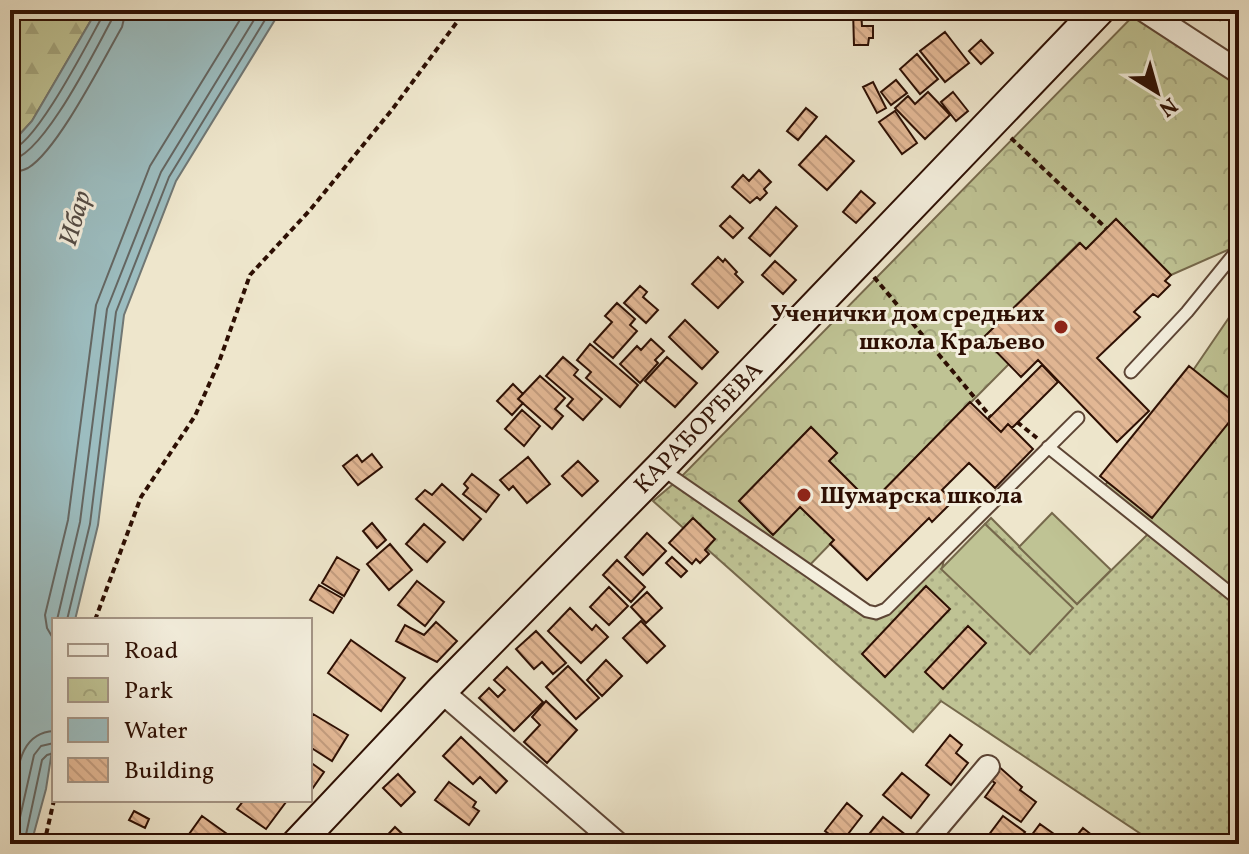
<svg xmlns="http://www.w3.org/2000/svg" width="1249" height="854" viewBox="0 0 1249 854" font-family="Vollkorn,serif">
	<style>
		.grass { fill: url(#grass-dots); stroke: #76694c; stroke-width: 2 }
		.forest { fill: url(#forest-firs); stroke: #76694c; stroke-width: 2 }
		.park { fill: url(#park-crowns); stroke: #76694c; stroke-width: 2 }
		.pitch { fill: #bfc394; stroke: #76694c; stroke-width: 2 }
		.water { fill: #9cbdc0; stroke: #707774; stroke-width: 2 }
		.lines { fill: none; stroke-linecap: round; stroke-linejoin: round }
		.shore { stroke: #646662; stroke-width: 2 }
		.building { fill: url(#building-back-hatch); stroke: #2d0f03; stroke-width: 2 }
		.lane-casing { stroke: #5d4535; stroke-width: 15 }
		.street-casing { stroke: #5d4535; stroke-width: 26 }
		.secondary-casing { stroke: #2d0f03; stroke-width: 34 }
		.path { stroke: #2d0f03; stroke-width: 4; stroke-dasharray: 6 4; stroke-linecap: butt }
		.lane { stroke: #f4efde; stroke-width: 11 }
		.street { stroke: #f4efde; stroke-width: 22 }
		.secondary { stroke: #f4efde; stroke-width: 30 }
		.poi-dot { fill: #8f2418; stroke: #f4efde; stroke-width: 3 }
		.labels { text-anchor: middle; stroke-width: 6; stroke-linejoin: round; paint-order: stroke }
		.poi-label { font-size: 24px; font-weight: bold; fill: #2d0f03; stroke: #f4efde; text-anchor: end }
		.street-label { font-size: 24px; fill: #2d0f03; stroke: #f4efde }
		.water-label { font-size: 26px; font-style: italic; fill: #544c45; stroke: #f4efde }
	</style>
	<defs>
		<pattern id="grass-dots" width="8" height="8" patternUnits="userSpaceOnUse" patternTransform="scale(2)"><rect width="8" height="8" fill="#bfc394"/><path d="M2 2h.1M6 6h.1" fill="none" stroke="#a4a67e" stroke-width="1.8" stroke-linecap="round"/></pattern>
		<pattern id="forest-firs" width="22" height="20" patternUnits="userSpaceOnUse" patternTransform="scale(2)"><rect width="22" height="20" fill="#bfc394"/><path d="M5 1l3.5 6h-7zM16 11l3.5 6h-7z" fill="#a4a67e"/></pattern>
		<pattern id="park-crowns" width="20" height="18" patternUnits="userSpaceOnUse" patternTransform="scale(2)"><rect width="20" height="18" fill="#bfc394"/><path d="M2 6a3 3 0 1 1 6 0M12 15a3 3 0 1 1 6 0" fill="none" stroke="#a4a67e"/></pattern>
		<pattern id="building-back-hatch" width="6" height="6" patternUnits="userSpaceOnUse" patternTransform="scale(2)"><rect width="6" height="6" fill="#e3b895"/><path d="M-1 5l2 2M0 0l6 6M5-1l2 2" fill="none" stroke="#c39d7f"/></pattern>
	</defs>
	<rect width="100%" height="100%" fill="#eee6cc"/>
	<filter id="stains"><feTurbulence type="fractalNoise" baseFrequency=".0025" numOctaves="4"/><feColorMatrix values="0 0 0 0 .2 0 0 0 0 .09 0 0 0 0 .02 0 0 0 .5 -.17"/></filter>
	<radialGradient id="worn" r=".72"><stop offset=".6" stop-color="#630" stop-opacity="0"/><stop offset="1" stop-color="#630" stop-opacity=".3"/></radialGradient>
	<path class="grass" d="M678,480l198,133 70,-64 -4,20 130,39 -87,-84 6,-6 86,86 75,-74 87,70v244h-83l-215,-143 -28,31 -260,-231z"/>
	<path class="forest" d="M10,10h87l-65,111 -22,24z"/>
	<path class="park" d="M1138,11l101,65v169l-68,30 -55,-56 -30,30 -7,-6 -96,95 26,26 -138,139 -42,-42 8,-8 -26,-26 -72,74 34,33 27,-27 34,33 -28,29 -128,-89z
		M1239,303v297l-138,-110 67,-83z"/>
	<path class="pitch" d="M1052,513l59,57 -34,34 -58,-57z
		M985,524l88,84 -43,46 -89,-85z"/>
	<path class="water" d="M97,10h184l-105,171 -52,134 -26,210 -23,95h-21v118l-8,51 -15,55h-21v-699l22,-24z"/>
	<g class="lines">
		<path class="shore" d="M10,150c25,-3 78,-108 92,-133l1,-7
			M10,160c32,-2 85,-110 101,-139l3,-11
			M10,172c7,0 12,-1 18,-4 30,-18 75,-108 94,-141l4,-17
			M57,620l23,-98 27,-213 54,-137 99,-162
			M67,620l23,-96 26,-212 53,-135 102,-167
			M54,640l-7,-12 -2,-13 23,-95 28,-215 54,-139 96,-156
			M10,807c8,-28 5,-74 44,-76
			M14,844l20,-89 7,-9 13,-3
			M24,844l18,-84 5,-5 7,-2"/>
	</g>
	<path class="building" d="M853,10h8l1,16h11v12h-4l-1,7h-14z
		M872,10h38v9l-38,1z
		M1209,10h20l-9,10z
		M945,32l24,31 -24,19 -25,-31z
		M981,40l12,13 -12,11 -12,-13z
		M917,54l21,25 -18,15 -20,-25z
		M896,80l11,13 -16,12 -10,-13z
		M873,82l13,26 -9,5 -14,-26z
		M928,92l22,23 -25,24 -30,-31 13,-12 7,8z
		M953,92l15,19 -12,10 -15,-19z
		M806,108l11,9 -19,23 -11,-9z
		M895,111l22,32 -15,11 -23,-32z
		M826,136l28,25 -27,29 -28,-25z
		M759,170l12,12 -7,7 3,4 -7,7 -3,-3 -7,6 -18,-16 11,-12 6,6z
		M861,191l14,12 -19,20 -13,-11z
		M776,207l21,19 -27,30 -21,-18z
		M730,216l13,12 -10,10 -13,-12z
		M1116,219l55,56 -6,6 5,4 -12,12 -5,-3 -19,18 6,5 -43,41 52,53 -32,31 -79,-82 -17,17 -38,-39 97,-95 6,6z
		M718,257l5,5 2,-3 12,13 -2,2 8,8 -25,26 -26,-24z
		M775,261l21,19 -13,14 -21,-19z
		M640,286l7,6 -4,5 15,13 -12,13 -22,-20z
		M617,303l18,16 -5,6 7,6 -24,27 -19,-16 18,-20 -7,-6z
		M685,320l33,32 -16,17 -33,-32z
		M651,339l13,12 -9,9 3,3 -18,20 -20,-19 17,-18 4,4z
		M590,344l48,41 -18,22 -34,-29 5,-6 -14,-12z
		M563,357l15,13 -4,5 28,24 -19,21 -16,-14 6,-7 -27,-23z
		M667,357l30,26 -22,24 -30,-26z
		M1042,365l16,17 -46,46 -4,-4 -7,8 -13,-13z
		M1189,366l50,40v4l-87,108 -52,-42z
		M540,376l25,22 -10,11 8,7 -11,13 -34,-30z
		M513,384l10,10 -5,5 5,4 -11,12 -15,-14z
		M970,402l31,30 7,-8 25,25 -38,39 -26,-25 -27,27 11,11 -21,21 -3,-4 -62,62 -37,-36 4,-4 -34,-33 -27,28 -34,-34 72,-74 26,26 -8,8 42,42z
		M522,410l18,16 -16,20 -19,-17z
		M372,454l10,13 -24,18 -15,-19 14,-11 5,7z
		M528,457l22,27 -23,19 -14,-17 -4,4 -9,-10z
		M578,461l20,20 -16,15 -20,-20z
		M472,474l27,21 -13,17 -23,-18 5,-6 -4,-4z
		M442,484l39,35 -18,21 -47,-41 9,-9 7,5z
		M693,518l22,21 -10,11 4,4 -9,9 -4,-4 -4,5 -23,-21z
		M372,523l14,17 -9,8 -14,-17z
		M424,524l21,18 -18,20 -21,-18z
		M647,533l19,18 -23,24 -18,-18z
		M390,544l22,26 -23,20 -22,-26z
		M337,557l22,13 -15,26 -22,-13z
		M672,557l15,14 -6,6 -15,-14z
		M617,560l28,27 -14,15 -28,-27z
		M417,581l27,21 -19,24 -27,-21z
		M319,585l23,13 -9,15 -23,-13z
		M926,586l24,23 -65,68 -23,-23z
		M609,587l19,19 -19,19 -19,-18z
		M647,592l15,16 -16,15 -15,-16z
		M570,608l22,22 4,-5 12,12 -27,26 -33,-32z
		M641,621l24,25 -18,17 -24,-25z
		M436,622l21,19 -20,21 -41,-21 9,-16 19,10z
		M968,626l18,17 -43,46 -18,-17z
		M536,631l30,32 -13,11 -11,-12 -8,7 -18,-20z
		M351,640l54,38 -24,33 -53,-38z
		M606,660l16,16 -20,20 -15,-16z
		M568,666l31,32 -23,21 -30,-32z
		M507,667l36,35 -29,29 -35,-33 10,-10 9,9 7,-7 -11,-10z
		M546,701l31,29 -30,33 -23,-21 16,-17 -8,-8z
		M313,714l35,21 -16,26 -22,-14v-28z
		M950,735l12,10 -6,8 12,10 -17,22 -25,-20z
		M461,737l46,44 -11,12 -16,-16 -7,7 -30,-28z
		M310,762l14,10 -14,20z
		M997,765l25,22 -2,3 16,12 -15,20 -36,-25 10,-14 -7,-5z
		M902,773l27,22 -18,23 -28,-23z
		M398,774l17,18 -14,14 -18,-18z
		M449,782l27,20 -3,5 6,4 -10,14 -34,-25z
		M244,800h39l3,2 -20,27 -29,-20z
		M847,803l15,13 -21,27 -16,-12z
		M134,811l15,8 -4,9 -16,-8z
		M202,816l32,23 -4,5h-48z
		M1003,816l22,16 -9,12h-25l-6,-4z
		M883,817l24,19 -7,8h-29l-6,-5z
		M1040,824l21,15 -4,5h-32z
		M395,827l18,17h-34z
		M1083,828l20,16h-33z
		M150,835l15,9h-21z"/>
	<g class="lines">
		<g class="lane-casing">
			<path id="lane" d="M1131,372l56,-60 52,-64
				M1048,447l191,153
				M660,468l207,143 9,2 10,-4 192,-191"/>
		</g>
		<g class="street-casing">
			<path id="street" d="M1144,10l95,62
				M441,691l177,153
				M923,844l65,-77"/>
		</g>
		<g class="secondary-casing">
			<path id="secondary" d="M297,844l144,-153 219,-223 439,-458"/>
		</g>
		<path class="path" d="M1011,138l95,90
			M874,277l116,139
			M1017,422l20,16
			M95,620l46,-123 54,-81 24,-54 31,-87 60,-65 81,-99 66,-89 3,-12
			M44,844l10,-44"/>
		<use href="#lane" class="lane"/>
		<use href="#street" class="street"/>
		<use href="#secondary" class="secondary"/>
	</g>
	<g class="poi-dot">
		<circle cx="1061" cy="327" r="8"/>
		<circle cx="804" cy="495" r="8"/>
	</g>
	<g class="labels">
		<g class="poi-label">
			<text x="1045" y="321">Ученички дом средњих<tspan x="1045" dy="28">школа Краљево</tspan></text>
			<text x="820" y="503" text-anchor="start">Шумарска школа</text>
		</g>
		<g class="street-label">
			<text transform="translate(698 427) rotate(-46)" y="8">КАРАЂОРЂЕВА</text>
		</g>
		<g class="water-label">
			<text transform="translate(74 218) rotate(-74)" y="9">Ибар</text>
		</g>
	</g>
	<rect width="1249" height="854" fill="none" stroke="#eee6cc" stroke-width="40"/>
	<rect x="12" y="12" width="1225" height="830" fill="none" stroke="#2d0f03" stroke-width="4"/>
	<rect x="20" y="20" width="1209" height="814" fill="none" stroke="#2d0f03" stroke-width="2"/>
	<rect x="52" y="618" width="260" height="184" fill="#f4efde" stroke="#a49586" stroke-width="2"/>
	<rect x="68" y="644" width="40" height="12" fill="#f4efde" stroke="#a49586" stroke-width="2"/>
	<text x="124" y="658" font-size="24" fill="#2d0f03">Road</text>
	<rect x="68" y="678" width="40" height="24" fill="url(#park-crowns)" stroke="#a49586" stroke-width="2"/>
	<text x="124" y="698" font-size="24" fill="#2d0f03">Park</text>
	<rect x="68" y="718" width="40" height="24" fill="#9cbdc0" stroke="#a49586" stroke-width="2"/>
	<text x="124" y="738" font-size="24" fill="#2d0f03">Water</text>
	<rect x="68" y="758" width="40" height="24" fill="url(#building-back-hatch)" stroke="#a49586" stroke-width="2"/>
	<text x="124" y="778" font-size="24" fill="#2d0f03">Building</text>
	<g transform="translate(1157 92) rotate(143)" stroke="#f4efde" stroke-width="6" paint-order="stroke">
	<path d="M0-6L14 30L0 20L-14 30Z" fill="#2d0f03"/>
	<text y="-12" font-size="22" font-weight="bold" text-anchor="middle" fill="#2d0f03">N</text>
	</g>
	<rect width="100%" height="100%" filter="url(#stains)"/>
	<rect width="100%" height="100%" fill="url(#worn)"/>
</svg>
